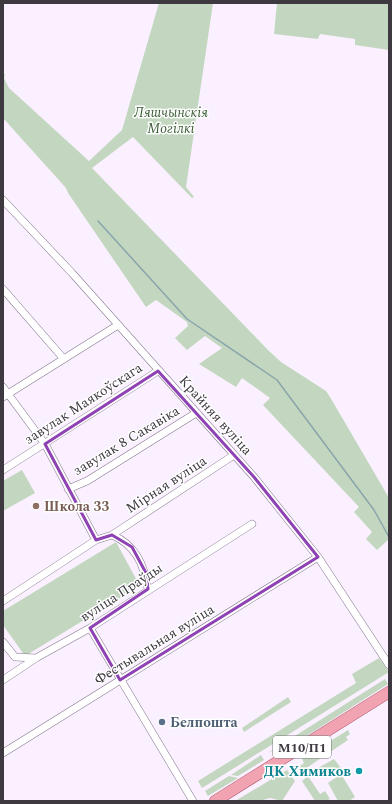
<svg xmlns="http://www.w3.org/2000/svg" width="392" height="804" viewBox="0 0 392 804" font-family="Spectral,serif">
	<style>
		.green { fill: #c3d7c0 }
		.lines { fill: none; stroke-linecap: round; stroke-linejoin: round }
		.stream { stroke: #8aa4ab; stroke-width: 1.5 }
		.minor-casing { stroke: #84768b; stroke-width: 8 }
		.primary-casing { stroke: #ac5669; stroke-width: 12 }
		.minor { stroke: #fff; stroke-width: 7 }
		.primary { stroke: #f1a3b2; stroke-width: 11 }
		.marked { fill: none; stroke: #8e42b3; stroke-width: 3; stroke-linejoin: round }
		.education-dot { fill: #8d6e63; stroke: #fff; stroke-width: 1.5 }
		.service-dot { fill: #5c6f8a; stroke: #fff; stroke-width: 1.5 }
		.culture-dot { fill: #0f9aa8; stroke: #fff; stroke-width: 1.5 }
		.labels { text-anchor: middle; stroke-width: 3; stroke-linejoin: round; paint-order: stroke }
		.shield { fill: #fff; stroke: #78747a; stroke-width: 1 }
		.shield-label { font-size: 13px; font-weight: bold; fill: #3e3841 }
		.park-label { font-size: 14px; font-style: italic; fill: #3b5d36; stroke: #fff }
		.street-label { font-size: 14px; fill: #3e3841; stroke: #fff }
		.education-label { font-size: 14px; font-weight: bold; fill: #785e54; stroke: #fff; text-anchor: start }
		.service-label { font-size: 14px; font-weight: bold; fill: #4e5e75; stroke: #fff; text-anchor: start }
		.culture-label { font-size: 14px; font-weight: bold; fill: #0d838f; stroke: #fff; text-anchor: end }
	</style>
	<rect width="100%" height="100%" fill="#faf0ff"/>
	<path class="green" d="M159,3h54l-27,184 8,10 -2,1 -59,-61 -41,31 177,183 12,11 45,29 4,6 59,101v41l-12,11 -11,-11 6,-7 -18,-20 5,-5 -96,-102 7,-7 -28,-20 -6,9 -37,-23 23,-16 -17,-12 -18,14 -12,-12 13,-12 -1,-4 -31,-22 -10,7 -78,-114 -2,-5 -63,-70v-44h2l-1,4 5,10 80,73 33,-31z
		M277,3h112v47l-34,-5v-6l-35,-5 -2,5 -44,-5z
		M22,470l13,23 -32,18v-30z
		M116,542l24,44 -115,70 -22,-31v-14z
		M379,658l10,14 -187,116 -4,-7 158,-98 -4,-9z
		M385,679l3,5 -91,58 -4,-1 -25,12z
		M288,697l3,5 -47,30 -2,-4z
		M348,730l2,4 -4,3 2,3 -46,31 -2,-5 4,-3 -2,-4z
		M261,755l3,5 -26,16 -7,-1z
		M334,759l7,9 -16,10 -7,-10z
		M287,770l8,11 -13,20 -12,-3 -10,3h-25z
		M341,774l14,23 -6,4h-11l-10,-18z
		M229,776l9,2 -30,18 -3,-5z
		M308,776l12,18 5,-3 5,8 -4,2h-11l-13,-20z"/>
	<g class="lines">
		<path class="stream" d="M98,221l89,98 90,61 97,130 15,27"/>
		<g class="minor-casing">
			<path id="minor" d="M3,200l69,73 182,204 64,80 71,108
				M3,289l60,69
				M3,387l42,57 51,96
				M3,397l115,-72
				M3,470l155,-99
				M68,489l19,-8 109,-68
				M112,535c24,10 32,30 36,54
				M3,601l93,-61 16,-5 122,-80
				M90,628l103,173
				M3,642l12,15 21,1
				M3,680l33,-22 54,-30 162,-104
				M3,753l315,-196"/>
		</g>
		<g class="primary-casing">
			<path id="primary" d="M215,801l174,-109"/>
		</g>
		<use href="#minor" class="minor"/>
		<use href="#primary" class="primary"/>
	</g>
	<path class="marked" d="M158,371l96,106 64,80 -198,123 -30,-52 58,-39 -2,-16 -14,-26 -20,-12 -16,5 -51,-96z"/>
	<circle class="education-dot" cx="36" cy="506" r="4"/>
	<circle class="service-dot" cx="162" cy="722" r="4"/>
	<circle class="culture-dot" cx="359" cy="771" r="4"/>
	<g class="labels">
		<rect class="shield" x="273" y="736" width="58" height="22" rx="3"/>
		<g class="shield-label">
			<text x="302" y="752">М10/П1</text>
		</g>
		<g class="park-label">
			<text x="171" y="117">Ляшчынскія<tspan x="171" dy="16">Могілкі</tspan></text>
		</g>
		<g class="street-label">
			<text transform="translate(83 403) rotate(-33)" y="5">завулак Маякоўскага</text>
			<text transform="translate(216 415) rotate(48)" y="5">Крайняя вуліца</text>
			<text transform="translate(126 440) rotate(-31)" y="5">завулак 8 Сакавіка</text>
			<text transform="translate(166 484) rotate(-33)" y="5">Мірная вуліца</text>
			<text transform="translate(121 592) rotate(-33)" y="5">вуліца Праўды</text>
			<text transform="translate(154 644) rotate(-32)" y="5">Фестывальная вуліца</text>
		</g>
		<g class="education-label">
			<text x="44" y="511">Школа 33</text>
		</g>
		<g class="service-label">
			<text x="170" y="727">Белпошта</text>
		</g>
		<g class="culture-label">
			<text x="351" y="776">ДК Химиков</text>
		</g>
	</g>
	<rect width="392" height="804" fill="none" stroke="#3e3841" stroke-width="8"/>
</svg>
